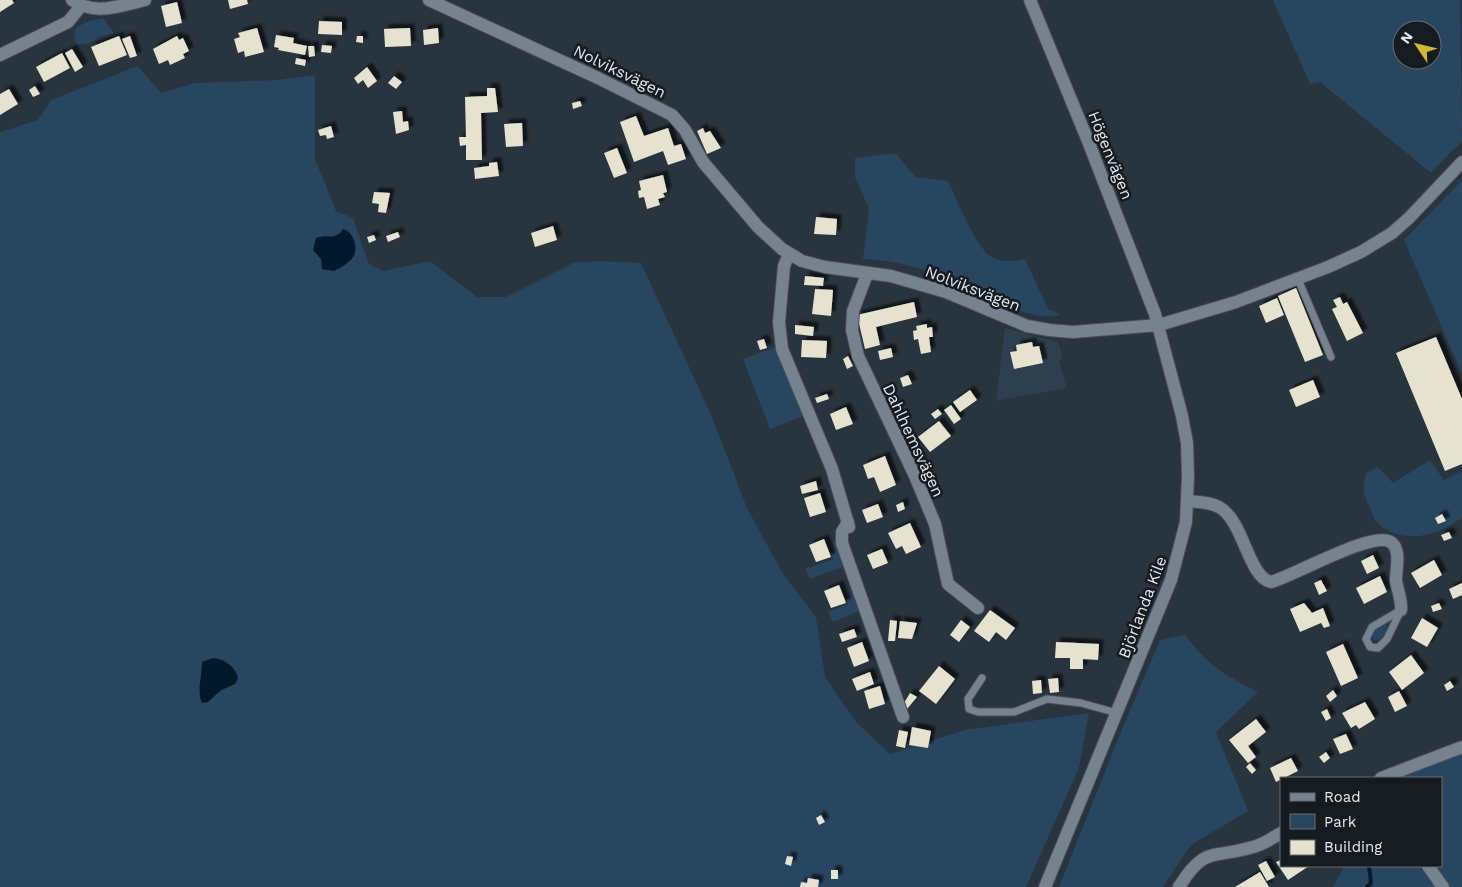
<svg xmlns="http://www.w3.org/2000/svg" width="1462" height="887" viewBox="0 0 1462 887" font-family="'Work Sans',sans-serif">
	<style>
		.built { fill: #303f4e }
		.green { fill: #284660; fill-rule: evenodd }
		.water { fill: #02182b }
		.lines { fill: none; stroke-linecap: round; stroke-linejoin: round }
		.stream { stroke: #02182b; stroke-width: 4 }
		.building { fill: #e5e2d0; filter: url(#shadow) }
		.service-casing { stroke: #47505a; stroke-width: 9 }
		.minor-casing { stroke: #47505a; stroke-width: 14 }
		.tertiary-casing { stroke: #47505a; stroke-width: 14 }
		.service { stroke: #76838f; stroke-width: 7 }
		.minor { stroke: #76838f; stroke-width: 12 }
		.tertiary { stroke: #76838f; stroke-width: 12 }
		.labels { text-anchor: middle; stroke-width: 5; stroke-linejoin: round; paint-order: stroke }
		.street-label { font-size: 16px; fill: #e1e8ef; stroke: #161b1f }
	</style>
	<defs>
		<filter id="shadow"><feDropShadow dx="4.5" dy="-4.5" stdDeviation="1" flood-color="#0009"/></filter>
	</defs>
	<rect width="100%" height="100%" fill="#28343e"/>
	<path class="built" d="M1005,328l53,14 5,16 -4,3 8,27 -71,13z"/>
	<path class="green" d="M1273,0h187l2,141 -31,32 -111,-91 -10,2zM1402,30h30v30h-30z
		M103,18l11,15 -16,4c-5,7 -13,7 -22,7l-2,-7 2,-9 10,-6z
		M138,66l23,27 34,-10 84,-3 36,-5v84l21,52 17,7 16,46 14,7 47,-10 47,36h29l67,-34 24,-2 44,2 71,154 35,91 36,66 33,43 9,60 31,45 34,32 75,-24 124,-17 -10,55 -53,119h-1026v-755l38,-12 13,-20zM340,234l12,6 2,6 -6,16 -9,7 -17,-7 -1,-3 1,-23 12,1zM203,678l26,9 -29,12 -1,-14z
		M896,153l19,24 33,4c8,16 28,66 42,75 10,7 24,5 35,3l23,50 12,5c-25,14 -105,-34 -133,-43 -21,-7 -42,-11 -64,-12l6,-50 -14,-32v-19z
		M1462,180v194l-58,-134z
		M776,347l27,69 -33,13 -27,-70z
		M1430,460l14,20 18,-9v46c-21,19 -61,29 -85,6 -3,-3 -5,-9 -6,-13 -8,-17 -9,-19 -5,-37l12,-6 15,16z
		M833,540h2l8,27 -33,12 -5,-10 28,-10 -1,-4 3,-2z
		M848,584l11,27 -26,11 -5,-10 20,-8 -1,-4 5,-2z
		M1385,623l3,6 -7,10 -8,1v-8z
		M1185,635c24,31 38,39 73,57l-42,40 32,79 -57,34 -28,42h-104l61,-153 40,-94z
		M1462,751v136h-129l10,-18 -2,-3h100v-88h-54z"/>
	<path class="water" d="M343,229c10,2 16,19 10,28 -4,6 -13,11 -19,14l-12,-2 -1,-10 -8,-9 3,-12c11,-4 20,3 27,-9z
		M213,658c11,1 23,9 25,20l-3,6 -14,6 -13,12 -6,1c-5,-10 0,-29 0,-41z"/>
	<g class="lines">
		<path class="stream" d="M1367,887l4,-4 -2,-17"/>
	</g>
	<path class="building" d="M0,0h12l2,3 -14,9z
		M228,0h19l1,4 -18,5z
		M177,2l5,21 -16,4 -5,-21z
		M319,21l23,1v13l-24,-1z
		M257,28l7,24 -19,5 -1,-6 -6,2 -4,-14 6,-2 -2,-4z
		M410,28l1,18 -26,1 -1,-18z
		M438,28l1,15 -15,2 -1,-15z
		M276,35l18,3 -1,5 14,3 -2,9 -27,-5 1,-2 -5,-1z
		M119,36l8,19 -28,11 -8,-19z
		M130,36l7,20 -7,2 -8,-19z
		M177,36l2,4 4,-2 6,13 -6,3 2,4 -15,7 -2,-5 -9,4 -6,-15z
		M357,36h6v7l-7,-1z
		M322,45l10,1 -1,7 -10,-1z
		M308,46h6l1,10 -6,1z
		M72,49l11,18 -8,5 -10,-19z
		M62,53l8,15 -26,14 -8,-15z
		M296,58l10,2 -1,6 -10,-2z
		M367,67l10,14 -9,7 -5,-8 -5,4 -4,-6z
		M394,76l8,6 -6,7 -8,-6z
		M35,86l5,8 -7,3 -4,-7z
		M487,88h8l3,24 -17,1 1,47h-16v-15l-6,1 -1,-9h7l-1,-40 22,-1z
		M9,89l9,15 -18,11v-21z
		M580,101l2,5 -9,3 -1,-6z
		M402,111l1,11 5,-1 1,9 -13,4 -3,-22z
		M636,116l8,20 24,-8 6,18 7,-2 5,15 -18,6 -5,-14 -29,11 -14,-40z
		M522,123l1,23 -17,1 -2,-23z
		M331,126l3,11 -7,2 -1,-4 -6,1 -2,-6z
		M703,128l2,5 5,-2 11,17 -14,6 -10,-23z
		M617,148l10,25 -13,5 -10,-25z
		M497,162l2,14 -24,3 -1,-11 15,-2v-3z
		M663,175l4,17 -4,1 2,4 -7,2 2,6 -13,4 -3,-12 -5,1 -1,-7 3,-1 -2,-9z
		M374,192l16,1 -4,20 -8,-1 1,-8 -7,-1z
		M816,217l21,2 -1,16 -22,-1z
		M553,226l4,14 -22,7 -4,-14z
		M398,232l2,5 -12,5 -2,-6z
		M374,235l2,5 -7,3 -2,-6z
		M805,276l19,2 -1,8 -19,-1z
		M1296,288l27,67 -18,7 -27,-66z
		M815,289l18,1 -2,26 -19,-2z
		M1340,297l3,7 4,-2 16,31 -16,8 -15,-32 5,-2 -4,-7z
		M1277,298l7,17 -18,8 -7,-17z
		M914,302l3,15 -41,10 4,18 -15,4 -8,-34z
		M927,324v4l5,-1 1,10h-4l2,15 -10,2 -3,-15 -4,1 -1,-9 4,-1 -1,-4z
		M795,325l19,2 -1,9 -18,-2z
		M1436,337l26,62v65l-17,7 -49,-118z
		M764,339l3,9 -7,2 -3,-9z
		M802,340l25,1 -1,17 -25,-1z
		M1032,342l1,5 6,-1 4,17 -29,6 -4,-17 7,-1 -1,-6z
		M891,348l2,9 -13,3 -2,-9z
		M848,356l5,10 -6,3 -4,-10z
		M908,375l4,9 -9,3 -3,-9z
		M1313,380l7,17 -24,10 -7,-17z
		M970,390l7,10 -17,12 -7,-10z
		M827,394l2,5 -12,4 -2,-5z
		M951,405l10,14 -7,5 -10,-14z
		M846,407l7,17 -17,6 -6,-16z
		M938,409l4,5 -7,5 -4,-5z
		M939,421l12,15 -21,16 -12,-15z
		M885,456l11,29 -16,7 -6,-15 -6,2 -5,-14z
		M816,481l2,9 -16,4 -2,-8z
		M820,493l6,19 -16,5 -6,-19z
		M903,502l2,7 -7,3 -2,-7z
		M878,504l5,13 -16,6 -5,-13z
		M1442,514l4,7 -8,3 -3,-6z
		M910,523l11,24 -15,7 -4,-8 -6,3 -8,-16z
		M1449,532l3,6 -8,3 -3,-6z
		M824,539l7,18 -15,5 -7,-17z
		M882,549l6,14 -15,6 -6,-14z
		M1373,555l6,13 -12,6 -6,-13z
		M1434,560l8,15 -22,13 -9,-15z
		M1380,576l7,16 -23,12 -8,-16z
		M1321,580l6,11 -8,4 -5,-12z
		M1462,583v12l-9,4 -4,-10z
		M839,585l7,18 -15,5 -7,-17z
		M1304,603l8,10 11,-5 7,18 -6,2 -3,-5 -21,9 -10,-23z
		M1439,603l3,6 -9,3 -2,-6z
		M990,610l25,18 -9,12 -10,-8 -7,10 -15,-11z
		M1422,618l16,10 -11,19 -16,-9z
		M890,620l7,1 -2,20h-7z
		M961,620l9,7 -11,15 -9,-7z
		M900,621l17,2 -5,16 -14,-1z
		M854,629l3,8 -15,5 -3,-8z
		M862,642l7,19 -15,6 -7,-19z
		M1056,642l43,2 -1,16 -15,-1v10h-13v-11h-15z
		M1343,644l15,34 -17,8 -15,-34z
		M1411,655l13,18 -22,17 -13,-18z
		M939,666l16,13 -19,25 -17,-13z
		M870,672l4,12 -17,7 -5,-12z
		M1058,678l1,14 -9,1 -2,-14z
		M1041,680l1,13 -9,1 -1,-13z
		M1450,681l4,6 -7,4 -3,-6z
		M880,686l5,18 -16,5 -5,-18z
		M1333,690l4,6 -7,6 -4,-6z
		M1399,691l8,15 -12,6 -7,-15z
		M910,693l7,4 -10,12 -3,-6z
		M1365,702l10,17 -16,10 -3,-4 -5,3 -9,-15z
		M1327,709l4,9 -5,3 -5,-9z
		M1256,719l10,13 -18,14 8,11 -8,6 -19,-23z
		M912,727l19,4 -3,17 -19,-3z
		M899,730l9,2 -3,16 -9,-2z
		M1346,734l7,15 -13,5 -7,-15z
		M1326,752l4,6 -6,5 -5,-6z
		M1291,758l7,13 -22,11 -6,-14z
		M1250,763l6,7 -4,4 -6,-7z
		M821,815l4,7 -6,3 -3,-7z
		M787,856l6,1 -2,9 -6,-2z
		M1281,860v6h28l-21,14 -12,-18z
		M1266,861l9,16 -8,4 -9,-16z
		M831,870h7v9h-7z
		M1260,872l9,15h-34z
		M808,878l11,2 -1,7h-18l1,-5 6,1z"/>
	<g class="lines">
		<g class="service-casing">
			<path id="service" d="M1298,279l33,78
				M1401,610l-14,29 -9,9 -8,-1 -4,-8 6,-12z
				M982,678l-14,21 1,10 9,3h36l33,-13 34,4 36,10"/>
		</g>
		<g class="minor-casing">
			<path id="minor" d="M1030,0l58,141 67,173 27,102 5,27 1,33 -2,46 -15,58 -126,307
				M0,55l68,-33 13,-16
				M789,254l-5,12 -5,56 3,27 50,120 17,58
				M867,274l-14,37 -1,19 6,26 57,120 20,48 13,60 30,24
				M1188,501c10,1 22,1 31,6 25,14 29,70 52,75 23,-6 105,-54 121,-39 9,8 4,26 4,37 1,10 6,19 5,30
				M848,522l-6,10v11l61,174
				M1381,778l81,-31
				M1428,866l15,21
				M1179,887c26,-42 34,-28 74,-40 10,-2 19,-9 28,-14"/>
		</g>
		<g class="tertiary-casing">
			<path id="tertiary" d="M72,0c23,16 47,6 73,0
				M429,0l169,78 74,37 13,15 18,32 55,65 24,22 20,12 23,6 66,9 55,16 81,34 22,4 24,2 86,-7 77,-23 92,-35 33,-15 31,-19 17,-15 53,-56"/>
		</g>
		<use href="#service" class="service"/>
		<use href="#minor" class="minor"/>
		<use href="#tertiary" class="tertiary"/>
	</g>
	<g class="labels">
		<g class="street-label">
			<text transform="translate(620 71) rotate(26)" y="6">Nolviksvägen</text>
			<text transform="translate(1111 155) rotate(68)" y="6">Högenvägen</text>
			<text transform="translate(973 288) rotate(21)" y="6">Nolviksvägen</text>
			<text transform="translate(914 440) rotate(65)" y="6">Dahlhemsvägen</text>
			<text transform="translate(1142 607) rotate(-69)" y="6">Björlanda Kile</text>
		</g>
	</g>
	<rect x="1280" y="777" width="162" height="90" fill="#161b1f" stroke="#676d72"/>
	<rect x="1290" y="793" width="25" height="8" fill="#76838f" stroke="#676d72"/>
	<text x="1324" y="802" font-size="15" fill="#e1e8ef">Road</text>
	<rect x="1290" y="814" width="25" height="15" fill="#284660" stroke="#676d72"/>
	<text x="1324" y="827" font-size="15" fill="#e1e8ef">Park</text>
	<rect x="1290" y="840" width="25" height="15" fill="#e5e2d0" stroke="#676d72"/>
	<text x="1324" y="852" font-size="15" fill="#e1e8ef">Building</text>
	<g transform="translate(1417 45) rotate(305)"><circle r="24" fill="#161b1f" stroke="#676d72"/>
	<path d="M0-4L9 19L0 12L-9 19Z" fill="#d0b736"/>
	<text y="-8" font-size="14" font-weight="bold" text-anchor="middle" fill="#e1e8ef">N</text>
	</g>
</svg>
